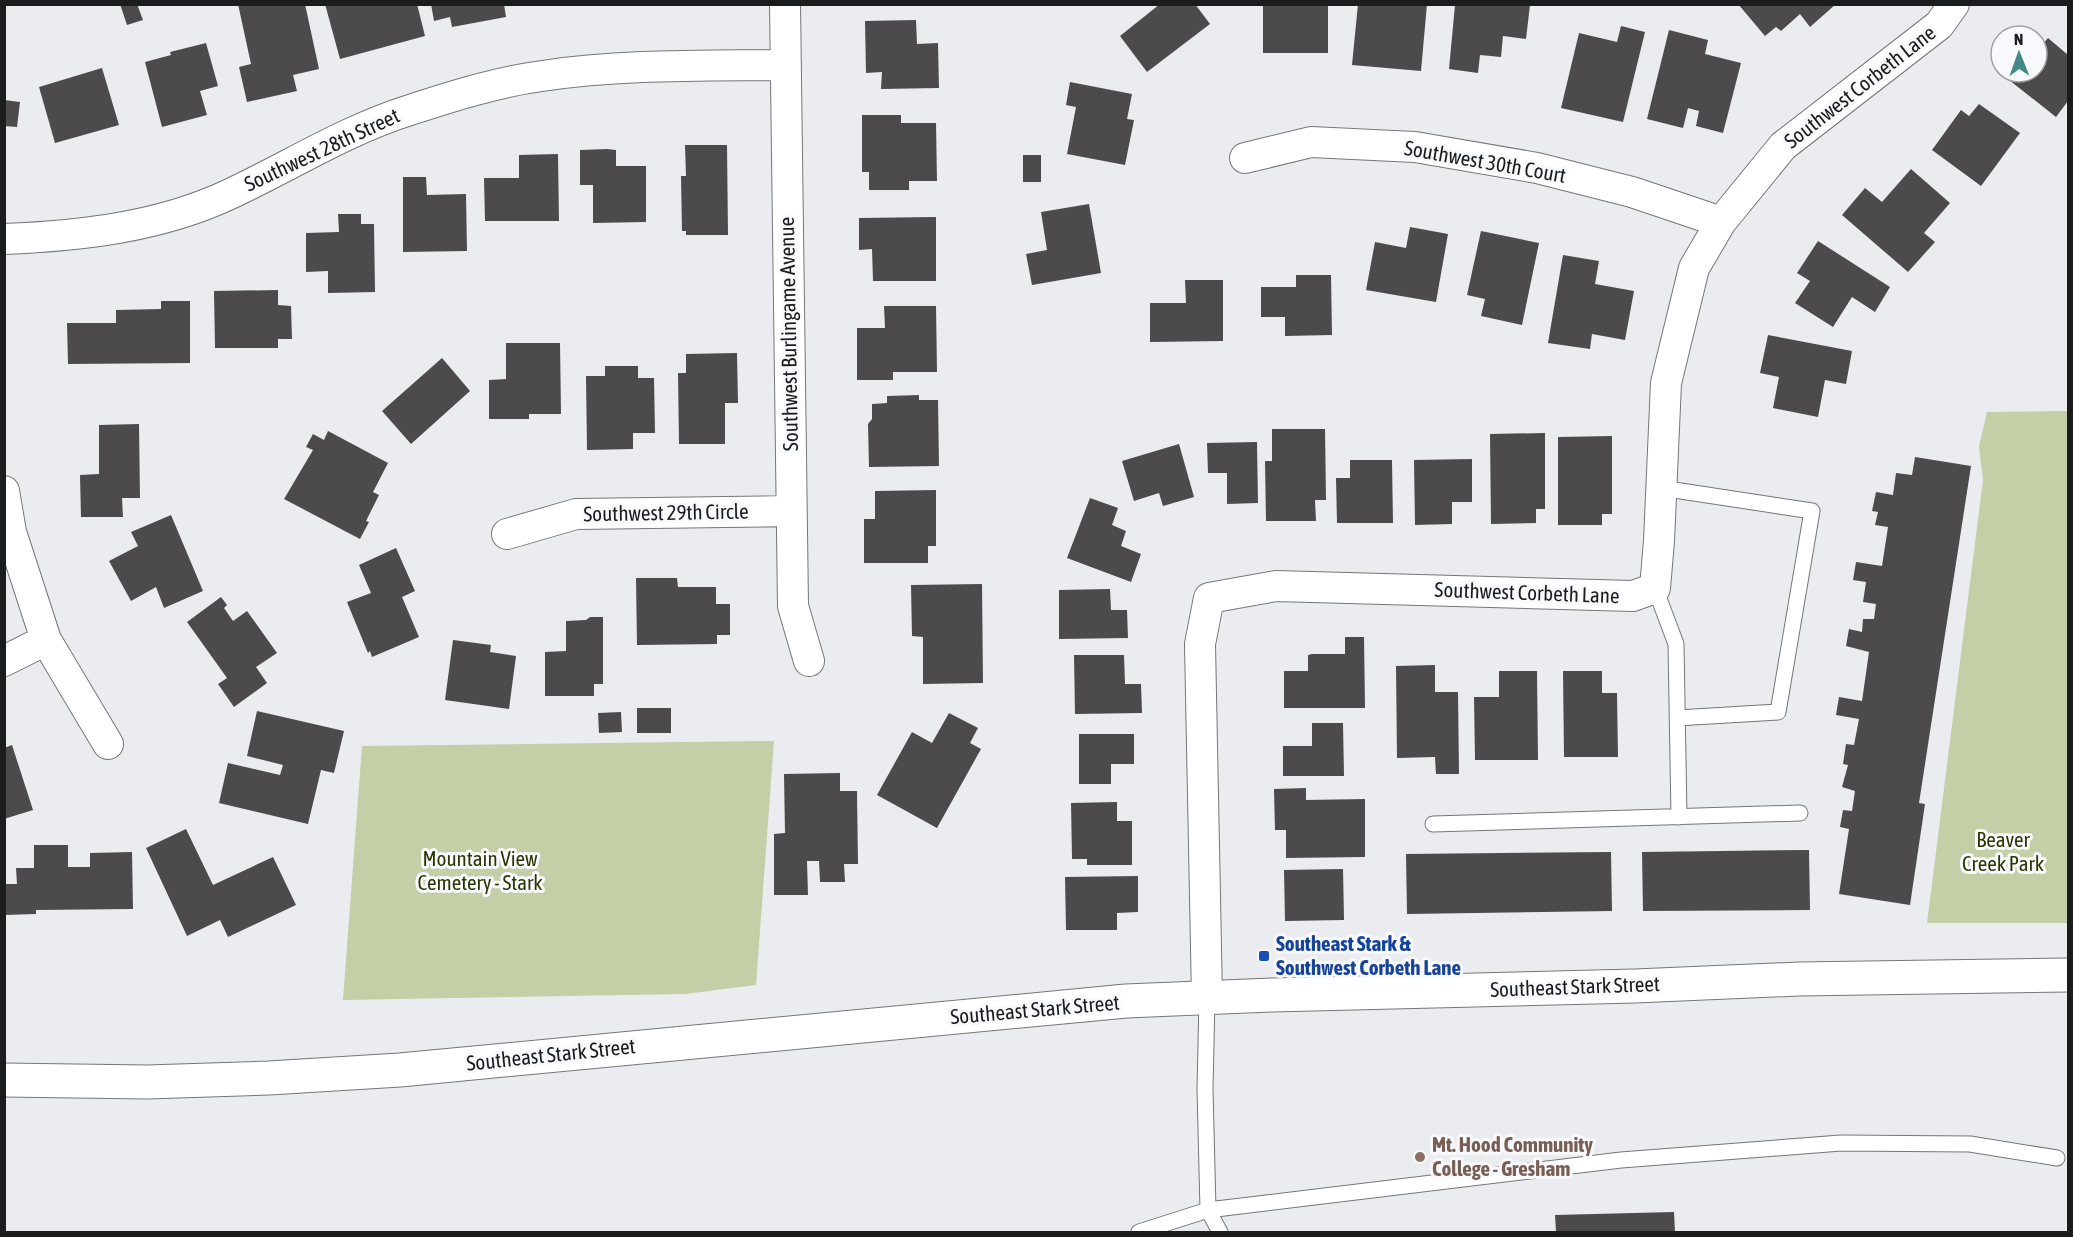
<svg xmlns="http://www.w3.org/2000/svg" width="2073" height="1237" viewBox="0 0 2073 1237" font-family="'Asap Condensed',sans-serif">
	<style>
		.green { fill: #c2cfa7 }
		.building { fill: #4c4a4d }
		.lines { fill: none; stroke-linecap: round; stroke-linejoin: round }
		.service-casing { stroke: #757679; stroke-width: 17 }
		.minor-casing { stroke: #757679; stroke-width: 32 }
		.secondary-casing { stroke: #757679; stroke-width: 35 }
		.service { stroke: #fff; stroke-width: 15 }
		.minor { stroke: #fff; stroke-width: 30 }
		.secondary { stroke: #fff; stroke-width: 33 }
		.transit-dot { fill: #1a4fb4; stroke: #f8f9fc; stroke-width: 2 }
		.education-dot { fill: #8d6e63; stroke: #f8f9fc; stroke-width: 2 }
		.labels { text-anchor: middle; stroke-width: 6; stroke-linejoin: round; paint-order: stroke }
		.street-label { font-size: 21px; fill: #1b1c1d; stroke: #f8f9fc }
		.park-label { font-size: 21px; fill: #2b3702; stroke: #f8f9fc }
		.transit-label { font-size: 21px; font-weight: bold; fill: #164399; stroke: #f8f9fc; text-anchor: start }
		.education-label { font-size: 21px; font-weight: bold; fill: #785e54; stroke: #f8f9fc; text-anchor: start }
	</style>
	<rect width="100%" height="100%" fill="#ebecef"/>
	<path class="green" d="M2068,411v512h-141l56,-443 -4,-34 8,-34z
		M774,741l-18,244 -71,9 -342,6 19,-254z"/>
	<path class="building" d="M120,4h17l6,16 -16,5z
		M238,4h67l14,65 -26,6 4,16 -50,11 -8,-35 12,-3z
		M325,4h92l8,32 -85,23z
		M431,4h73l2,13 -54,10 -2,-10 -16,4z
		M1160,4h35l15,20 -63,48 -27,-36z
		M1263,4h65v49h-65z
		M1358,4h69l-6,67 -69,-6z
		M1738,4h98l-26,23 -10,-13 -19,17 -5,-4 -11,9z
		M1455,5h75l-4,34 -23,-3 -2,21 -21,-2 -2,18 -29,-4z
		M916,20l1,24 21,-1 1,45 -58,1 1,-17 -16,1 -1,-52z
		M1621,26l24,6 -22,90 -62,-14 18,-75 38,9z
		M1669,30l39,10 -3,14 36,9 -18,70 -27,-7 3,-15 -11,-3 -5,20 -36,-9z
		M2048,38l20,17v46l-12,16 -57,-45h38v-21z
		M206,43l12,43 -18,5 7,24 -45,12 -17,-65 26,-7 -1,-3z
		M102,68l17,57 -64,18 -16,-56z
		M1070,82l62,12 -5,25 7,1 -9,45 -58,-11 9,-47 -10,-2z
		M4,100l16,2 -3,25 -13,-1z
		M1979,104l41,29 -39,53 -49,-36 29,-40 8,6z
		M862,115h39v8h35l1,58h-28v9h-40v-18h-7z
		M685,145h42l1,90h-42v-4h-4l-1,-55h5z
		M607,149l9,1v16h30v56l-53,1v-38h-13v-35z
		M558,154l1,67h-74l-1,-43h35v-23z
		M1023,155h18v27h-18z
		M1911,169l39,34 -26,30 11,9 -27,30 -66,-57 23,-27 17,14z
		M403,177h23l1,18 39,-1 1,57 -64,1z
		M1089,204l12,69 -69,12 -6,-31 21,-4 -6,-38z
		M338,214h23v10h13l1,68 -47,1v-22l-22,1v-39l33,-1z
		M936,217v64h-63l-1,-32 -13,1v-32z
		M1410,227l38,7 -12,68 -70,-12 9,-48 31,6z
		M1481,231l58,12 -17,82 -41,-9 4,-17 -18,-4z
		M1818,241l72,46 -15,25 -23,-15 -19,30 -38,-24 15,-22 -13,-8z
		M1563,255l36,6 -4,23 39,7 -9,49 -33,-6 -2,15 -42,-6z
		M1296,275h35l1,60 -47,1v-19h-24v-30h35z
		M1185,280h38v61l-73,1v-39h36z
		M278,290v15l13,1 1,33h-14v9h-63l-1,-57z
		M161,301h29v62l-122,1 -1,-41h49v-13l45,-1z
		M884,306h52l1,66h-44v8h-36v-52h28z
		M1768,335l84,16 -6,33 -21,-4 -7,37 -45,-9 6,-31 -19,-4z
		M506,343h54l1,71h-32v5h-40v-39l17,-1z
		M737,353l1,50h-13v41h-46l-1,-71h8v-19z
		M442,358l28,33 -59,53 -29,-33z
		M605,366h33v12h16l1,55h-22v16l-46,1 -1,-74h19z
		M919,395v5h19l1,66 -70,1 -1,-43 4,-5v-15l15,-1v-7z
		M139,424l1,74h-18l1,19h-42l-1,-42 19,-1v-49z
		M1272,429h53l1,71h-11l1,21h-50l-1,-60h7z
		M328,431l60,32 -15,29 6,3 -13,26 3,1 -9,17 -76,-40 29,-49 -7,-3 7,-13 11,6z
		M1545,433v76h-9v14l-45,1 -1,-90z
		M1612,436v78h-10v11h-44v-88z
		M1257,442l1,61 -31,1v-31h-19l-1,-30z
		M1179,444l15,53 -31,9 -4,-13 -25,8 -12,-40z
		M1915,457l56,9 -52,337 6,1 -15,101 -71,-11 10,-65 -9,-2 3,-17 9,1 3,-20 -13,-4 6,-22 -5,-1 3,-20 8,1 5,-26 -23,-4 3,-18 23,4 7,-49 -23,-6 3,-17 13,3 1,-13h11l2,-15 -13,-2 3,-20 -13,-2 3,-18 26,4 6,-39 -13,-2 3,-13 -6,-1 4,-19 17,3 3,-22 16,2z
		M1472,459v43h-20v22l-37,1 -1,-65z
		M1350,460h42l1,63h-56l-1,-45h14z
		M936,490v56h-8v17h-64v-44h11v-28z
		M1090,498l28,10 -6,17 14,6 -5,15 20,8 -10,28 -64,-24z
		M171,515l32,76 -39,17 -8,-21 -25,14 -22,-40 29,-15 -7,-14z
		M396,548l19,43 -13,6 17,40 -47,20 -2,-6 -2,2 -21,-51 24,-9 -12,-28z
		M636,578h41l1,9h38v17h14v31h-13v9l-80,1z
		M982,584l1,99 -60,1v-47l-11,-1 -1,-51z
		M1110,589l1,21h16l1,28 -69,1v-49z
		M221,597l6,8 -3,3 9,13 14,-10 30,42 -21,14 11,16 -33,24 -16,-23 9,-6 -40,-56z
		M590,617h13v67h-9v12h-49v-44l21,-1v-30l20,-1z
		M1345,637h19l1,71h-81v-37h24v-16l4,-1h33z
		M453,640l38,5 -1,7 26,4 -7,53 -64,-9z
		M1074,655h50l1,29h16l1,29 -67,1z
		M1435,665v27h23l1,82h-23l-1,-17 -38,1 -1,-92z
		M1499,671h38l1,89h-63l-1,-63h25z
		M1563,671h39v22h15l1,64h-54z
		M637,708h34v25h-34z
		M257,711l87,20 -10,42 -13,-3 -13,54 -89,-21 9,-40 52,12 3,-10 -36,-9z
		M621,712l1,20 -23,1 -1,-20z
		M949,713l29,15 -8,15 11,6 -44,79 -60,-33 35,-63 20,11z
		M1312,723h31l1,53h-61v-30h29z
		M1079,734h55v30h-23v20h-32z
		M12,745l21,65 -29,9v-71z
		M840,773v18h17l1,73h-14l1,18h-25l-1,-21h-12l1,34h-34v-61l11,-1 -1,-59z
		M1306,788v12l59,-1v58l-79,1v-28h-11l-1,-41z
		M1117,802v19h15v44h-45v-6h-15l-1,-56z
		M186,829l27,56 60,-28 23,48 -68,32 -8,-17 -33,16 -41,-88z
		M34,845h34v22h22v-14l42,-1 1,57 -97,1v4l-32,1v-31h13l-1,-16h18z
		M1809,850l1,60 -167,1 -1,-59z
		M1611,852l1,59 -205,3 -1,-60z
		M1343,869l1,51 -59,1 -1,-51z
		M1138,876v36l-21,1v17h-51l-1,-53z
		M1674,1212l1,20h-119l-1,-17z"/>
	<g class="lines">
		<g class="service-casing">
			<path id="service" d="M1661,488l151,23 -34,201 -101,6
				M1655,588l21,56 3,173
				M1433,824l367,-11
				M1207,998l-2,91 3,121 413,-50 220,-17 129,1 87,14
				M1139,1232l69,-22 12,22"/>
		</g>
		<g class="minor-casing">
			<path id="minor" d="M785,4l8,602 16,55
				M1245,158l66,-16 104,5 122,21 95,24 89,30
				M4,239c77,-3 156,-12 226,-45 60,-28 116,-64 180,-84 43,-14 87,-28 132,-34 80,-12 162,-10 244,-11
				M4,491l7,41 35,108 62,104
				M507,534l69,-20 215,-3
				M4,661l42,-21
				M1207,998l-7,-354 9,-46 67,-12 357,10 22,-8 4,-47 7,-158 28,-115 27,-46 62,-76 156,-121 15,-21"/>
		</g>
		<g class="secondary-casing">
			<path id="secondary" d="M4,1080l143,2 122,-4 131,-8 726,-69 146,-6 363,-9 164,-7 269,-4"/>
		</g>
		<use href="#service" class="service"/>
		<use href="#minor" class="minor"/>
		<use href="#secondary" class="secondary"/>
	</g>
	<rect class="transit-dot" x="1258" y="950" width="12" height="12" rx="3"/>
	<circle class="education-dot" cx="1420" cy="1157" r="6"/>
	<g class="labels">
		<g class="street-label">
			<text transform="translate(1860 87) rotate(-38)" y="7">Southwest Corbeth Lane</text>
			<text transform="translate(322 150) rotate(-25)" y="7">Southwest 28th Street</text>
			<text transform="translate(1485 162) rotate(10)" y="7">Southwest 30th Court</text>
			<text transform="translate(789 334) rotate(-91)" y="7">Southwest Burlingame Avenue</text>
			<text transform="translate(666 513) rotate(-1)" y="7">Southwest 29th Circle</text>
			<text transform="translate(1527 593) rotate(2)" y="7">Southwest Corbeth Lane</text>
			<text transform="translate(1575 987) rotate(-2)" y="7">Southeast Stark Street</text>
			<text transform="translate(1035 1010) rotate(-5)" y="7">Southeast Stark Street</text>
			<text transform="translate(551 1055) rotate(-6)" y="7">Southeast Stark Street</text>
		</g>
		<g class="park-label">
			<text x="2003" y="847">Beaver<tspan x="2003" dy="24">Creek Park</tspan></text>
			<text x="480" y="866">Mountain View<tspan x="480" dy="24">Cemetery - Stark</tspan></text>
		</g>
		<g class="transit-label">
			<text x="1276" y="951">Southeast Stark &amp;<tspan x="1276" dy="24">Southwest Corbeth Lane</tspan></text>
		</g>
		<g class="education-label">
			<text x="1432" y="1152">Mt. Hood Community<tspan x="1432" dy="24">College - Gresham</tspan></text>
		</g>
	</g>
	<rect width="2073" height="1237" fill="none" stroke="#1b1c1d" stroke-width="12"/>
	<g transform="translate(2019 54) rotate(359)"><circle r="28" fill="#f8f9fc" stroke="#a0a1a3" stroke-width="1.5"/>
	<path d="M0-4.5L10 22L0 15L-10 22Z" fill="#428987"/>
	<text y="-9" font-size="16" font-weight="bold" text-anchor="middle" fill="#1b1c1d">N</text>
	</g>
</svg>
